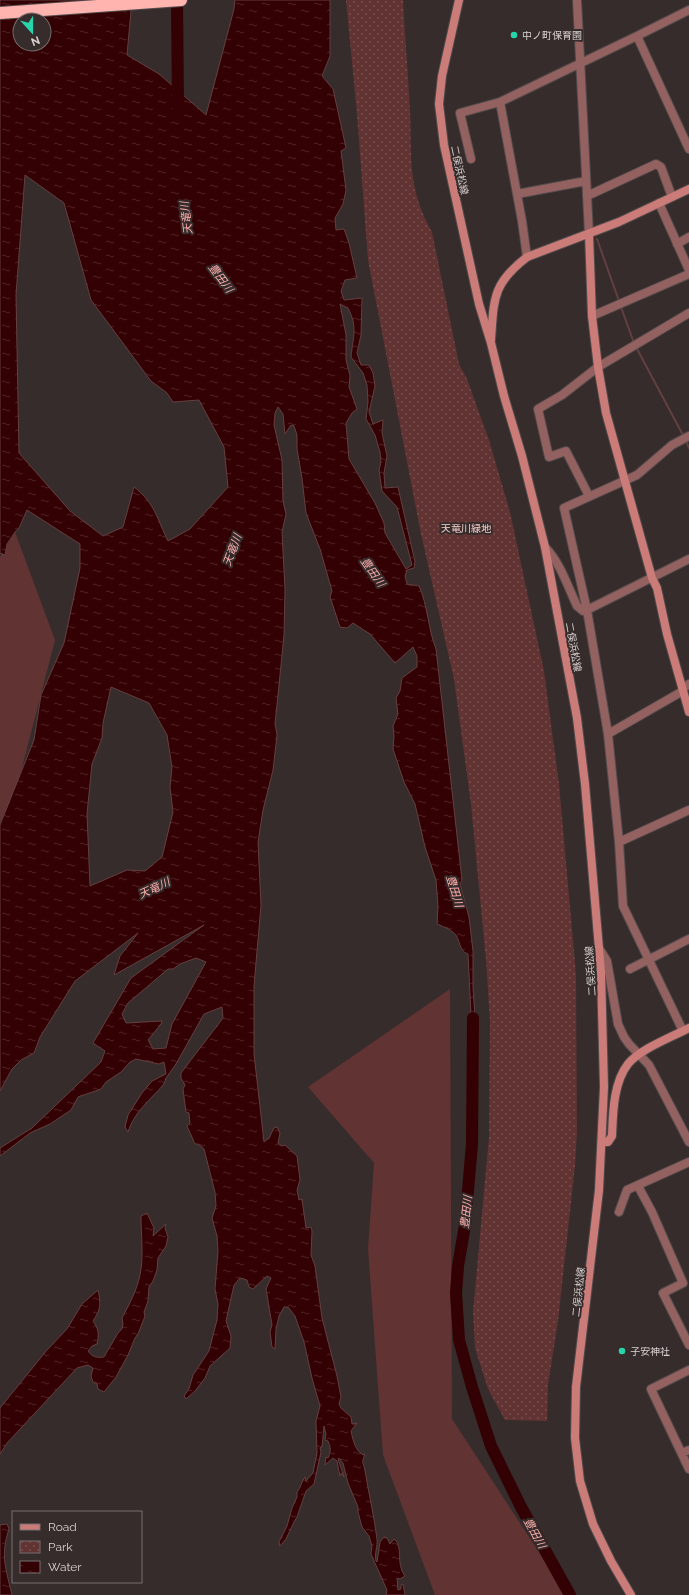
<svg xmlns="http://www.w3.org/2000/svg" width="689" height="1595" viewBox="0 0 689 1595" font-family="Raleway,'Noto Sans JP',sans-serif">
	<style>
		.grass { fill: #613332 }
		.park { fill: url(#park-dots) }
		.water { fill: url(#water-ripples); stroke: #643f40; fill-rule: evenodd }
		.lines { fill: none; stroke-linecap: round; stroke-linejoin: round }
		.stream { stroke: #643f40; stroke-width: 2 }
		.river { stroke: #330003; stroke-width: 12 }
		.street-casing { stroke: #534a4a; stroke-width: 10 }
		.secondary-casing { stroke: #534a4a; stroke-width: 10 }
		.highway-casing { stroke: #534a4a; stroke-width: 14 }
		.street { stroke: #93615f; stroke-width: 8 }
		.secondary { stroke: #cb7c79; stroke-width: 8 }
		.highway { stroke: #ffb4b0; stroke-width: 12 }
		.poi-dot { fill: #27d5ad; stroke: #362c2c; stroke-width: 1.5 }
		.labels { text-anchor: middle; stroke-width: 4; stroke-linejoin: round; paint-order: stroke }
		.poi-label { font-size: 10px; fill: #d7d1d0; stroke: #362c2c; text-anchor: start }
		.street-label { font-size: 10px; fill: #d7d1d0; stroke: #362c2c }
		.park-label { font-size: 10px; fill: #f8cfcd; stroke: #362c2c }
		.water-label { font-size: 11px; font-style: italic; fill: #fdaeab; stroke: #362c2c }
	</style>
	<defs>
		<pattern id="park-dots" width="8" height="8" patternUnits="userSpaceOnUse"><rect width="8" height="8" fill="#613332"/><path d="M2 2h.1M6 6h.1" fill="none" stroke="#77504f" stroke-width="1.8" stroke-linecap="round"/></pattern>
		<pattern id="water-ripples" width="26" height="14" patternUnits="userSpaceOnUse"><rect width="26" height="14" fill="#330003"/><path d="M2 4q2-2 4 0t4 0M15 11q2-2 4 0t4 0" fill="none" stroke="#502427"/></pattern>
	</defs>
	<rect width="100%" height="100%" fill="#362c2c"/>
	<path class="grass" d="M15,532l40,108 -38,147 -17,36v-266z
		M450,989l2,430 115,176h-132l-52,-140 -15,-206 6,-86 -66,-76z"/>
	<path class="park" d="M346,0h57c2,37 5,74 7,110 2,49 -3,77 22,122l27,132 8,15 22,61 21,72 34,159 15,113 14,156 3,35 1,157 -2,34 -17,155 -10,64 -1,36 -42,-1 -17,-31 -13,-41 -2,-36 16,-175 1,-116 -4,-61 -15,-156 -17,-125 -33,-145 -53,-274 -11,-146z"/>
	<path class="water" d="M0,0h132l-5,55 32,19 47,41 28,-106 1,-9h95v56l-8,20 11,13 13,59 -5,3 5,39 -3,14 -8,14 1,12 8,-1 5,14 8,35 -12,2 -4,11 3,9 18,-2 -1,37 -4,18 4,12h8l4,8 2,13 -6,26 4,12 10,-4 -1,13 5,23 -3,17 1,15 13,-1 17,75 -1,6 -7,2 -2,6 2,8 12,2c9,20 9,43 17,63l26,231 -2,4 9,33 4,34v36l3,46 -4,2 -4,-81c-10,-3 -7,-15 -14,-21 -4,-4 -12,-7 -17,-9l1,-18 -2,-26 -11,-33 -10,-43 -11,-22 -11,-33 1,-13 -1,-10 5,-12 -2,-16 4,-7 2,-13 15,-11v-11l-4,-9 -18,16 -25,-29 -17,-11 -6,5 -7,-1 -10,-30 2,-6 -12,-42 -14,-36 -4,-35 -5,-29v-14l-3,-9 -3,-1 -6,9 -2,-20 -5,-7 -3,6 -1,12 8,35 1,41 3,13 -4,18 3,57 -1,46 -7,70 -2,18 2,12 -4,35 -10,40 -5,32 3,63 -7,81v68l10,88 5,-4 5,-10 3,-1 3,6 -2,10 4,3 3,-1 12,11 3,24 -3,10 2,10 3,-1 4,29 5,-1 1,4 -1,24 4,11 7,52 15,58 4,21 -2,7 2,4 10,9 1,7 5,-1 -6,8c2,9 4,19 12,24l2,-1c-4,11 -2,6 0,17 4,23 9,45 12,68 1,8 -3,14 -1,22l1,1 3,-20 4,-5 3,1 3,6 4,-5c10,7 1,24 11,37l-5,3 -3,-1 1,12 3,-1v-4l2,-1 2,11h-19l1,-5 -16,-36 1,-8 -3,-10 -7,-9 -4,-15v-5l-10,-24 -5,-20 -4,-5 -1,1 6,18 -2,-4 -2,3 -3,-15 -4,-3 -8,7 1,-8 2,1c3,-7 3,-10 0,-17l-3,-1 1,-6 -2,-8 -2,21 -2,1 1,4 -7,32 -8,7 -9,26 -2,3 -9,19 -6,7 -1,-4 8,-16 5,-18 5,-11v-5c4,-4 4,-10 8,-15l1,4 7,-8 4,-20 -1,-32 4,-15 -8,-28 -8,-36 -9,-26 -7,-9h-4l-5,9 -3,13 -1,20 -3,-2 -2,-15 2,-7 -6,-36 5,-11 -4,-2 -14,13 -4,-2 -2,-7 -7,-2 -6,7 -8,36 5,15 -1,12 -20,18 -5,12 -10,13 -9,8 -2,-3 5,-7 4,-14 16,-24 8,-31 1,-16 -3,-15 3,-38 -1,-15 -5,-18 4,-12 -1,-14 -11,-43 -6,-5h-3l-8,-18 3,-3 -1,-10 -3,-1 -1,-7 -2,-16 2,-4 -4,-7v-5l42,-55 -1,-11 -18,7 -28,50 -10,14 -2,6c-13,15 -30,28 -36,48l-3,-5 3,-12 14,-22 10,-12 14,-7 -2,-12 -5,2 -23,-5 -6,3 -9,10 -15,10 -5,7 -23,8 -7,13 -21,14 -20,9 -30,23v-8l32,-20 69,-66 4,-11 -12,-8 38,-65 73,-53 -90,50 6,-19 18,-23 -63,48 -35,56 -6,16 -13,7 -9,9 -12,22v-266l34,-85 7,-45 23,-52 16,-75v-24l-53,-34 -8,18 -4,4 -8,12 -2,11 -5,-2zM20,20h24v24h-24zM25,175l39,28 27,97 60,81 16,12 6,9 26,-2 25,47 4,40 -38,42 -22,12c-11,-22 -13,-38 -34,-54l-11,40 -20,9 -33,-25 -51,-58 -3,-158zM340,304l8,4c10,19 5,29 3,49l12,16 4,12 1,17 -2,17 9,16 5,17 1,10 -2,8 3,21 15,16 15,58 -6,4 -21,-36 -1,-10 -9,-20 -26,-44 -3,-36 6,-10 5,-4 -8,-22 1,-11 -4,-16v-25zM111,687l38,16 18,32 5,32 -2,20 3,25 -11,45 -17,14 -18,-1 -37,16 -3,-72 5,-50 10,-26 1,-15zM196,958l10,4 -34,62 -6,24 -13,1 -5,-9 13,-16 1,-3 -36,2 -4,-9 6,-11 40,-34h5l7,-5z
		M147,1213l7,15 -1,8 13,-12 -1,4 3,9 -2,9 -8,12 -1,12 -4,11 -4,6 -1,14 -4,11 1,4 -7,18 -3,4 -7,17 -12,22 -12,15 -6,-3 -1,-5 -4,-2 -2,-6 2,-8 -5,-3 -11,3 -70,75 -7,11v-46l47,-58 20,-21 15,-25 16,-14c3,14 3,19 -5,31 6,8 6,14 4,23l-5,2 -4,5c4,6 9,7 16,6l14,-24 4,-4 1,-5 -1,-6c7,-13 15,-28 18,-43 4,-18 1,-40 1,-59z
		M7,1524l2,5c-9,27 -3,40 3,66h-12v-70z"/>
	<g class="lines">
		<path class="stream" d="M597,239l22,62
			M621,307l13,36
			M636,347l48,90
			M686,441l3,7"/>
		<path class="river" d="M177,0l1,107
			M473,1018l-1,126 -7,81 -7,41 -2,27 3,47 13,47 19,59 30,61 49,88"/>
		<g class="street-casing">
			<path id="street" d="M577,0l12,234
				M637,36l52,-26
				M500,102l22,119 5,36
				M471,159l-11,-46 40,-11 137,-66 52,113
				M517,194l69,-13
				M587,196l69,-32 5,3 11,30
				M659,203l30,67
				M677,244l12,-7
				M592,316l97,-42
				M589,496l-23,-45 -17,6 -11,-48 24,-14 36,-28 91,-54
				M545,547c15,15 23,40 32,59l6,5 4,-1 102,-51
				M608,734l73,-42 1,-3 7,-5
				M619,842l70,-32
				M599,948l8,13 11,63 6,13 5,7 20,21 40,77
				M630,969l59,-30
				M683,1031l-60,-125 -4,-64 -11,-108 -21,-124 -23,-102 73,-33 35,-30 17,-9
				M638,1186l14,26 31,71 -20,10 26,52
				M619,1212l8,-22 62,-28
				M689,1370l-38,19 38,80
				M682,1453l7,-3"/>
		</g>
		<g class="secondary-casing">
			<path id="secondary" d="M459,0l-17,76 -3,28 5,41 35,159 12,39 13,53 18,60 23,91 32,171 8,66 16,188 3,115 -5,103 -23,197 -1,51 5,43 13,43 18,37 20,34
				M589,234l3,82 6,51 8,46 46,165 5,10 10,46 22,78
				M491,340c3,-41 1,-56 36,-83l92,-35 70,-33
				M602,1142h6l4,-6c1,-22 1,-53 16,-72 12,-15 44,-27 61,-36"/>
		</g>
		<g class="highway-casing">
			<path id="highway" d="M0,13l181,-13"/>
		</g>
		<use href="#street" class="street"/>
		<use href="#secondary" class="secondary"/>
		<use href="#highway" class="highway"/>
	</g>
	<g class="poi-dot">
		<circle cx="514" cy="35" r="4"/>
		<circle cx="622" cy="1351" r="4"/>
	</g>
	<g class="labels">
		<g class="poi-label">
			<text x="522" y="39">中ノ町保育園</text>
			<text x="630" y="1355">子安神社</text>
		</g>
		<g class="street-label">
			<text transform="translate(460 170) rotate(78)" y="4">二俣浜松線</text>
			<text transform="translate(574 647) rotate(80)" y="4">二俣浜松線</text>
			<text transform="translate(590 971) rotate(-94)" y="4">二俣浜松線</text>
			<text transform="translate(578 1292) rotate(-84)" y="4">二俣浜松線</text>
		</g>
		<g class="park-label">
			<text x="466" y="532">天竜川緑地</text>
		</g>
		<g class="water-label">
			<text transform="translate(186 218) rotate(-97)" y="4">天竜川</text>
			<text transform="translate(221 278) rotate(53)" y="4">豊田川</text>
			<text transform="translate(232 550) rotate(-70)" y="4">天竜川</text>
			<text transform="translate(373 572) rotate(55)" y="4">豊田川</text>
			<text transform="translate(154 888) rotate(-25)" y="4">天竜川</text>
			<text transform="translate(455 891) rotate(73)" y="4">豊田川</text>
			<text transform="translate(466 1212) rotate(-84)" y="4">豊田川</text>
			<text transform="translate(535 1533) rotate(61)" y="4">豊田川</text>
		</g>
	</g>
	<rect x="12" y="1511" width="130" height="72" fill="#362c2c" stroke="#766e6e"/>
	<rect x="20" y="1524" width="20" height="6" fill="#cb7c79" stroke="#766e6e"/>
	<text x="48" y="1531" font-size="12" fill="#d7d1d0">Road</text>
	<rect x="20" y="1541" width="20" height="12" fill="url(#park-dots)" stroke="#766e6e"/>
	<text x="48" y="1551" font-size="12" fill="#d7d1d0">Park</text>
	<rect x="20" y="1561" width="20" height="12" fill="url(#water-ripples)" stroke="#766e6e"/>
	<text x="48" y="1571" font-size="12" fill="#d7d1d0">Water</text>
	<g transform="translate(32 32) rotate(159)"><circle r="19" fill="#362c2c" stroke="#766e6e"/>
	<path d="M0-3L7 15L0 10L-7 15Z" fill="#27d5ad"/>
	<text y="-6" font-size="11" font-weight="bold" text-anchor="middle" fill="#d7d1d0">N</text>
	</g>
</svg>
